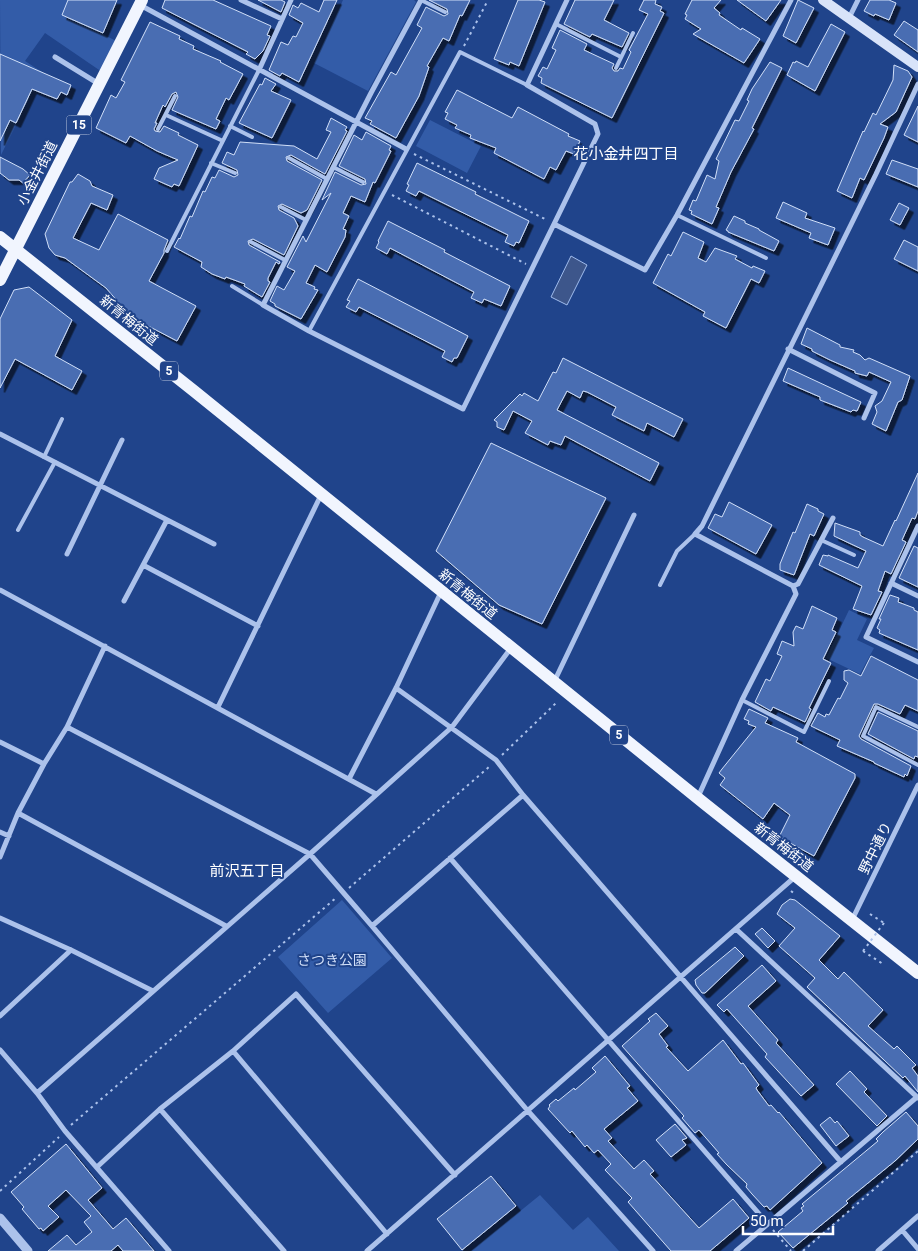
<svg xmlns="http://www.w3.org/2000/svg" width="918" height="1251" viewBox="0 0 918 1251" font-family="Roboto,'Noto Sans JP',sans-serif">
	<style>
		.green { fill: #335ca8 }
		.water { fill: #3d568b; stroke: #a0bced }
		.building { fill: #486db2; stroke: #d1dff8; filter: url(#shadow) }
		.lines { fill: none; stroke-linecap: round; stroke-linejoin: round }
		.path { stroke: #acc2eb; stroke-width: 2; stroke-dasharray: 2.5 4; stroke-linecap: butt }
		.service { stroke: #acc2eb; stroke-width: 4 }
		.minor { stroke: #acc2eb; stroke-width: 5 }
		.tertiary { stroke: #acc2eb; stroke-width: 9 }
		.secondary { stroke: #d8e3f9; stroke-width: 10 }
		.primary { stroke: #f1f5fe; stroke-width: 12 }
		.path-bridge { stroke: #acc2eb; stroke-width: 2; stroke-dasharray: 2.5 4; stroke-linecap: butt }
		.labels { text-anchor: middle; stroke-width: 4; stroke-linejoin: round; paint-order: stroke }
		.shield { fill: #20448b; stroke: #bcc7dc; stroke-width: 1 }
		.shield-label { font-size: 12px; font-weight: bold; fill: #fff }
		.street-label { font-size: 14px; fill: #fff; stroke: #20448b }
		.park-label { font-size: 14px; fill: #d1dff8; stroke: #20448b }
		.neighbourhood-label { font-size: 15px; fill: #fff; stroke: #20448b }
	</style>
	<defs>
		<filter id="shadow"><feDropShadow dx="4.5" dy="4.5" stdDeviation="0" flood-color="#0009"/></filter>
	</defs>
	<rect width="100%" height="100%" fill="#20448b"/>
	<path class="green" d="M0,0h74l-8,15 54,28 -15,31 -60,-41 -20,28 17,11 -41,83z
		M343,0h71l2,2 -48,89 -54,-28z
		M430,120l51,26 -14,27 -51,-27z
		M849,610l18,9 -10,21 17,8 -14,26 -34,-16z
		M342,900l50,58 -64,55 -50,-56z
		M540,1195l33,35 15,-13 31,34h-148z"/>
	<path class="water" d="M571,256l16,9 -20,40 -16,-8z"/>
	<path class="building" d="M68,0h49l-14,33 -41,-18z
		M165,0h48l58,26 -4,9 3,1 -7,15 -8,8 -9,-5 2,-2 -86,-44z
		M258,0h23l4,2 -4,10z
		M324,0h13l-38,82 -17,-9 -2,3 -11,-6 12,-28 7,3 5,-9 3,1 7,-14 -14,-8 4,-10 5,3 3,-5 18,9z
		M429,0h41l-8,16 -2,-1 -11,26 -6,-3 -16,28 2,1 -10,29 -23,42 -26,-14 2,-3 -7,-3 26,-46 5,3 26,-47 -5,-3 9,-18 18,9 4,-2 -1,-5z
		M518,0h21l6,2 -26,64 -9,-4 -1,3 -15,-6z
		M575,0h39l-10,20 25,13 -7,14 -30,-13 -2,3 -26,-13z
		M644,0h12l-1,4 7,3 -2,4 4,2 -52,105 -71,-35 1,-5 -4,-2 5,-9 4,2 9,-19 -4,-2 8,-18 27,14 -3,6 30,14 -2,4 2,3h4l2,-3 3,1 8,-17 -2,-2 19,-36 -9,-4z
		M692,0h29l-7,8 6,5 -1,2 22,15 1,-2 18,11 -16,24 -51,-29 8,-5 -16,-10 2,-4 -2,-1z
		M737,0h44l-15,21z
		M798,0l16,8 -18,35 -13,-7z
		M870,0h19l7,3 -7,17 -14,-6 -1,2 -10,-5z
		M904,21l14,9v22l-24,-17z
		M150,22l30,14 -1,3 15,7 -1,3 28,12 -1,1 23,12 -14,26 -3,-2 -10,21 4,2 -4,8 -44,-19 6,-13 -2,-5 -4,2 -7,13 -2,-2 -8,18h2l-3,6 1,2 5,1 4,-6 15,7 -1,2 20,10 -19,41 -5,-2 -2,3 -18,-8 5,-11 19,-8 -21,-9 -27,-15 -4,7 -30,-15 15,-33 5,3 9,-16 -4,-2z
		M831,24l14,8 -30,59 -28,-16 6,-13 2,1 1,-2 12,6z
		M0,54l71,31 -4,10 -6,-3 -4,7 -25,-10 -16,34 -6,-3 -10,21z
		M770,62l12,6 -30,60 2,1 -23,43 -15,35 3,1 -7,16 -21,-10 1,-3 -3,-1 4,-10 3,1 11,-26 8,4 4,-18 -3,-2 6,-12 13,-27 4,1 10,-20 -2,-1 5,-11z
		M894,65l14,6 4,6 -16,35 -16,12 8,3 -4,11 -20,42 -4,-2 -8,20 -15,-7 26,-60 1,1 9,-19 3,2 17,-35z
		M265,78l11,6 -5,7 20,9 -19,38 -33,-15 21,-39 2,1z
		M457,90l55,28 6,-11 51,27 -1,2 12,5 -6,13 -8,-3 -10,19 -6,-3 -6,12 -50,-26 2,-5 -26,-10 1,-3 -16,-7 2,-3 -12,-6 3,-6 -3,-1z
		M918,106v36l-14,-7z
		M331,118l16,9 -2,3 2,1 -22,43 -34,-19 -5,2 1,4 35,19 -15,30 -6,3 -19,-9 -4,2 1,4 15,8 4,8 -14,29 -31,-16 -5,2 1,4 31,17 -1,2 -3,-2 -8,16v3l2,1 -8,15 -18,-11 1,-2 -19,-7 -1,2 -13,-5 -11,-7 1,-5 -28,-15 5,-9 1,1 10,-23 2,1 11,-26 2,1 7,-15 3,1 4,-8 15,7 4,-2 -1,-5 -15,-7 5,-11 7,3 6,-13 54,4 23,13 14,-27 -5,-2z
		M366,132l25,14 -2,4 2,1 -16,32 -2,-1 -8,20 -14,-6 -8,17 6,3 -6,13 3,1 -1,7 -18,35 -12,-7 -9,18 9,4 -1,2 4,1 -17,29 -26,-13v-2l-5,-3 7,-15 7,4 11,-19 -8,-4 16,-31 3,6 25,-49 -9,7 13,-28 26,13 5,-1 -1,-5 -26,-13 15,-31 8,5z
		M0,157l23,12 7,6 -7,8 -4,-3h-10l-9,-7z
		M892,160l26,9v18l-32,-13z
		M417,163l59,29 -1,2 54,27 -10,22 -3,-1 -2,4 -9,-4 3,-7 -89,-44 -3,5 -10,-5 3,-6 -2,-1z
		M78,174l12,7 2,5 21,9 -6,15 -16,-7 -18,35 26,12 19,-36 50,26 -4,10v3l-15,28 47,25 -19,35 -46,-24 -25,-29 -41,-30 -10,-3 -6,-7 -4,-14 25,-52h2z
		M783,202l24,11 -2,5 30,10 -7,17 -19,-7 2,-5 -35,-15z
		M899,203l10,5 -9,17 -10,-5z
		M734,216l11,5v2l14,6v1l20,11 -5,10 -46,-19v-1l-2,-1z
		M388,221l57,29 -1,2 66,34 -9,20 -17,-7 -2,4 -11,-5 3,-6 -84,-44 -3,6 -11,-6 3,-6 -1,-1z
		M683,232l21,10 -6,16 8,4 9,-14 22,8 -2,3 17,9 1,-2 12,5 -6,12 -8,-4 -25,49 -23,-12 2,-4 -52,-29 15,-29 3,2z
		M904,240l14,7v24l-24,-12z
		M358,279l110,57 -11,22h-3l-2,4 -10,-5 3,-6 -86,-44 -3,5 -10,-5 4,-6 -3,-1z
		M29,287l43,33 -17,36 27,15 -10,19 -57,-31 -15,29v-69l14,-29z
		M807,328l33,17v2l14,3 -1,2 7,3 5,5 4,-2 41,18 -8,24 -4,2 -12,29 -14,-7 5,-12 -2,-6 7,-5 9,-19 -22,-10 -2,4 -12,-3v-2l-25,-11 -18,-9v-2l-11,-5z
		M563,358l120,61 -9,18 -27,-14 -3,8 -32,-16 4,-8 -29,-15 -4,-1 -3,7 -13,-7 -10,19 102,53 -9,18 -85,-45 -4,9 -11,-4 -2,4 -23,-12 7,-12 -19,-10 -9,19 -7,-3v-5l-3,-2 26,-26 2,2 2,-3 14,8 15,-29 3,1z
		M788,368l73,34 -4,9 -4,-1 -2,2 -31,-12v-3l-37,-16z
		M491,443l115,55 -64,126 -43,-19 -63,-54z
		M918,473v38l-3,8 -3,-1 -10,22 4,2 -15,32 -6,-3 -7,20 4,1 -11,23 -18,-6 9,-23 -43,-21 4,-10 5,1v-1l30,13 8,-17 -32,-15 1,-13 25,9v3l3,2 20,9 12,-26 1,1z
		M729,502l43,23 -16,29 -48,-26 7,-14 7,3z
		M807,504l11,5v2l6,3 -10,22 -4,-2 -16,41 -14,-5v-6l13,-32 2,1z
		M914,546l4,2v39l-19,-9z
		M890,595l9,3 -1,4 16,6v2l4,2v38l-39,-17 1,-3 -3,-2 4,-9h-2z
		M812,606l25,12 -5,12 4,2 -13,27 8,4 -22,45 2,1 -6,13 -32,-15 -2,4 -16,-9 11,-23 4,2 12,-25 -5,-2 5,-13 12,5 -1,-14 3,-6 7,3z
		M871,656l47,24v31l-13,-6 -5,9 -22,-10h-4l-15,32 2,3 50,27 -4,10 -2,-2 -1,3 -30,-14v-1l-37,-16 3,-6 -29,-14 7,-13 7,4 1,-3 3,1 9,-17 2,1 8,-16 -4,-3v-9l5,-1 12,6z
		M749,709l19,9 -3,5 33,15 -2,4 59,32v4l-41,78 -35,-19 11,-22 -16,-12 -11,16 -43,-34 5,-7 -6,-5 3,-4 34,-42 -8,-3 1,-3 -5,-2z
		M878,712l40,19v26l-3,-1 -1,3 -46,-25z
		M790,899l5,1 45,36 -21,24 19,19 6,-7 39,38 -15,16 26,23 3,-3 19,19 -4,3 6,8v16l-13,-16 -2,2 -96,-91 8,-9 -36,-32 16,-18 -18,-14 5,-9z
		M762,928l13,13 -7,7 -13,-14z
		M735,947l9,9 -39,37h-3l-6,-8 -1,-5z
		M762,965l14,16 -28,25 30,34 -2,3 38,42 -13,11 -36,-39 2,-3 -40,-45 -3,3 -7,-7z
		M656,1013l12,13 -9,8 9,12 -2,1 22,24 35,-31 18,24 2,-1 16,22 -3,3 1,2 12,16 2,-1 7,8 1,-1 43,51 -52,47 -3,-4 -3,1 -12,-13 -6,-7 1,-3 -20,-19 -10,-11 2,-1 -20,-23 -4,3 -13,-15 2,-2 -62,-70 28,-25 -2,-2z
		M605,1056l25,30 -3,2 11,13 -34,28 8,9 -4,3 26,28 10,-9 10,11 -4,3 49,54 34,-29 16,19 -39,33h-39l-43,-49 4,-4 -27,-28 6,-6 -13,-14 -4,3 -7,-8 -2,2 -13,-16 -2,2 -22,-24 2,-3 -1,-1 7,-6 2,2 16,-13 1,2 21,-18 -4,-4z
		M850,1071l17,18 -3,3 23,24 -10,10 -41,-42z
		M906,1112l12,14v13l-23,22 -49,40 2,2 -55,45 -15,-16 25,-21 -2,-3 3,-2 -2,-2 76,-63 -2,-2 7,-7z
		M830,1117l5,6 2,-2 12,15 -13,10 -16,-21z
		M675,1124l12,14 -5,2 4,5 -15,12 -15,-17z
		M66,1144l36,44 -14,12 25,29 13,-11 28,33h-31l-5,-6 -7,6h-63l19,-16 9,10 16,-13 -8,-10 7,-6 -25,-26 -18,16 11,11 -16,14 -2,-3 -2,1 -17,-20 2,-2 -13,-15z
		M491,1176l25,30 -54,44 -25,-31z"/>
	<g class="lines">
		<path class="path" d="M464,46l24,-46
			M414,154l133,66
			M392,195l134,69
			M502,755l54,-52
			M349,888l140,-121
			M791,891l5,4
			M870,914l14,9
			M863,951l20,13
			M71,1125l266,-228
			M0,1191l59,-54
			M773,1230l18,21
			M803,1251l115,-100"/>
		<path class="service" d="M421,0l24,12
			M556,24l65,33
			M616,68l17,-35
			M166,115l57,26
			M230,126l22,11
			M158,129l17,-33
			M289,158l38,21
			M211,163l24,10
			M333,167l30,15
			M281,207l25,13
			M677,215l89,43
			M251,242l34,18
			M167,251l92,-181
			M232,286l31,19
			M309,331l151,-279 67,33
			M44,457l18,-38
			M18,530l37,-68
			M821,540l33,15
			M660,585l17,-34 18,-17
			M742,700l62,32 25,-51
			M918,727l-42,-20 -13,29 55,29"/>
		<path class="minor" d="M241,0l41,19
			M421,0l-50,93 -108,212 46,26 154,78 91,-185 91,46 32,-55 114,-215
			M140,5l266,144
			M849,18l9,-18
			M55,57l44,27
			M259,70l32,-70
			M554,224l44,-90 -3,-10 -68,-39 40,-85
			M788,349l87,44 -11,25
			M0,434l214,110
			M918,526l-52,111 52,25
			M67,554l55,-114
			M143,565l115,61
			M891,583l27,13
			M793,586l5,-2 35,-66
			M0,590l376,204
			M124,601l43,-81
			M554,682l80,-167
			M396,688l100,72 27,35 318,367
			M218,707l103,-212
			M67,727l243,127 62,72 156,185 125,140
			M0,742l44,22
			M349,779l47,-91 45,-96
			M698,797l44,-97 54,-106 -3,-8 -98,-52 7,-8 174,-352 42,-90
			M18,813l208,113
			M0,832l9,4
			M0,857l18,-44 26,-49 23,-37 38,-81
			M450,858l317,365
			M0,918l71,32 82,41
			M852,920l66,-135
			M372,926l151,-131
			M736,929l182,169
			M0,1016l71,-66
			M0,1050l37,43 28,38 104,120
			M233,1051l154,183
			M37,1093l273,-239 142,-127 59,-79
			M160,1109l124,142
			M97,1167l63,-58 73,-58 63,-57 159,181
			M902,1230l16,19
			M367,1251l429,-375
			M736,1251l181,-154
			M878,1251l40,-35"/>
		<path class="tertiary" d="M0,1218l28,33"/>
		<path class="secondary" d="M823,0l95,67"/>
		<path class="primary" d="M0,237l194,154 511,413 213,169
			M0,280l142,-280"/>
		<path class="path-bridge" d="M863,951l21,-28"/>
	</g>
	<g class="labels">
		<g class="shield">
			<rect x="66.5" y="115.5" width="25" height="19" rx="4"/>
			<rect x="160" y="361.5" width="18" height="19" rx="4"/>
			<rect x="610" y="725.5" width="18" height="19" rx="4"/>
		</g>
		<g class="shield-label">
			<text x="79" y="129">15</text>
			<text x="169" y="375">5</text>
			<text x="619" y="739">5</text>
		</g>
		<g class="street-label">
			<text transform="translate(37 173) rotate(-63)" y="5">小金井街道</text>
			<text transform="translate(129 320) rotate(39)" y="5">新青梅街道</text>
			<text transform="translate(468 594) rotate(39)" y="5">新青梅街道</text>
			<text transform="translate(784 847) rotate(38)" y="5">新青梅街道</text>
			<text transform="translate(875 848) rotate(-64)" y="5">野中通り</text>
		</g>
		<g class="park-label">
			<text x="332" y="965">さつき公園</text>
		</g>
		<g class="neighbourhood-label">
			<text x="626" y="159">花小金井四丁目</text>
			<text x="247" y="876">前沢五丁目</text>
		</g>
	</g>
	<path d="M743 1226v8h90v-8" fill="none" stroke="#ffffff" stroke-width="2.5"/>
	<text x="750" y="1226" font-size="15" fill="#ffffff" stroke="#20448b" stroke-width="4" paint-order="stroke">50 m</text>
</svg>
